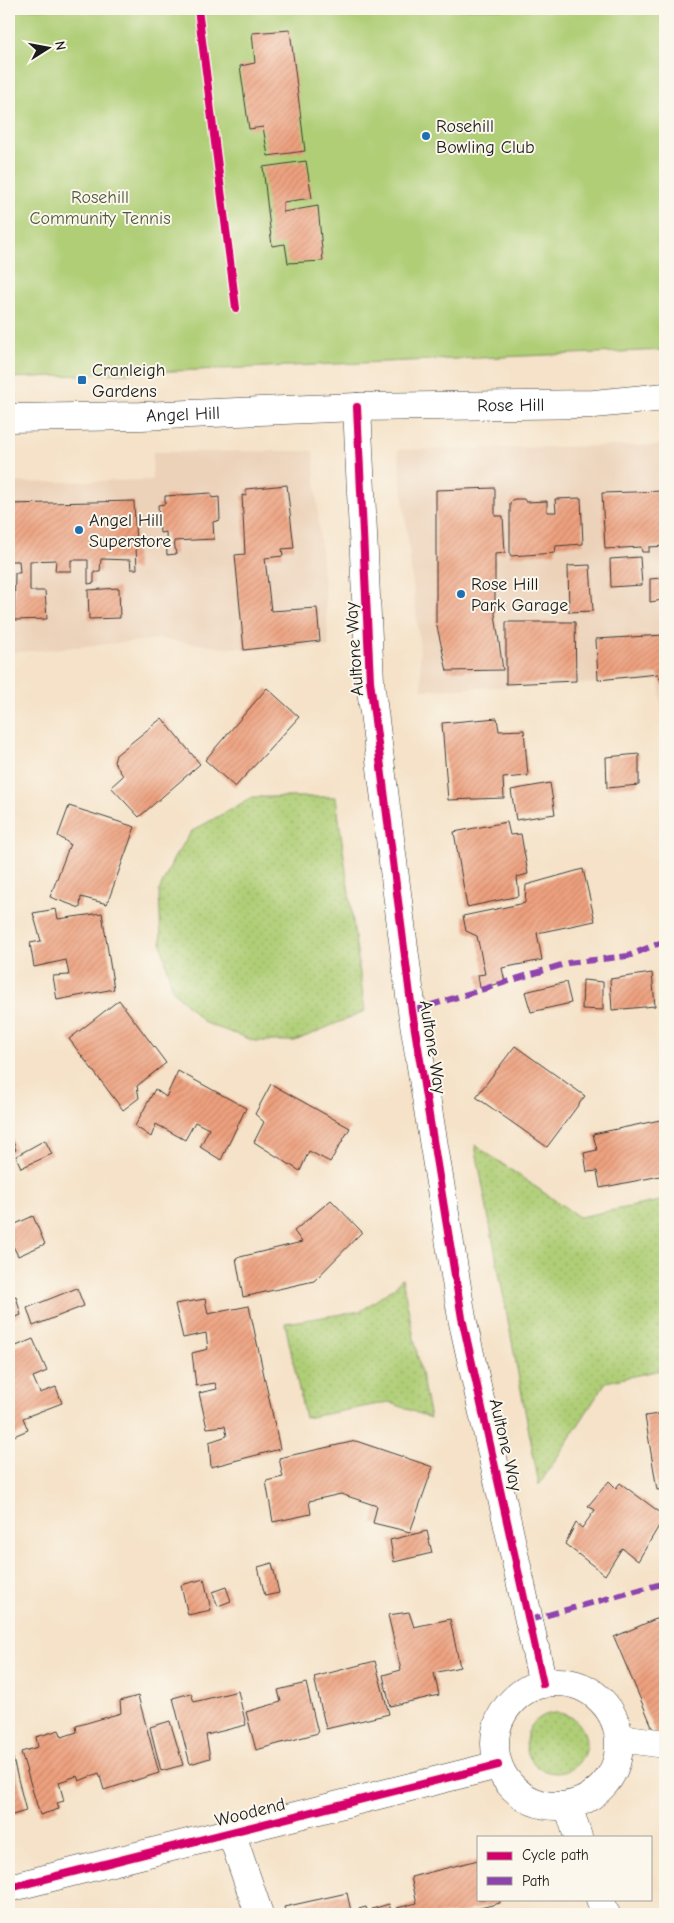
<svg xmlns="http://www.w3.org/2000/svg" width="674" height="1923" viewBox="0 0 674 1923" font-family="'Comic Neue',sans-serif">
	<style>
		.built { fill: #ecd2b9 }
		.grass { fill: url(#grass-dots); stroke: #667549 }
		.park { fill: #afce76; stroke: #667549 }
		.building { fill: url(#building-hatch) }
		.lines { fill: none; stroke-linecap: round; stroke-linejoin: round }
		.minor-casing { stroke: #3d3a36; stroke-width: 29 }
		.major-casing { stroke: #3d3a36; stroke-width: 29 }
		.minor { stroke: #fff; stroke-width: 28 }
		.major { stroke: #fff; stroke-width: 28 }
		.quiet { stroke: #8e44ad; stroke-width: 6; stroke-dasharray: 12 6; stroke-linecap: butt }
		.cycleway-casing { stroke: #fbf7ec; stroke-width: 11 }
		.cycleway { stroke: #d6006c; stroke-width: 8 }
		.poi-dot { fill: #1f6fb2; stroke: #fbf7ec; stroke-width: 2 }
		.labels { text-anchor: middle; stroke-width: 4; stroke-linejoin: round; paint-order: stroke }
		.poi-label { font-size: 18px; fill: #1c1c1c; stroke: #fbf7ec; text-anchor: start }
		.park-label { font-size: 18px; fill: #4f5a3c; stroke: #fbf7ec }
		.street-label { font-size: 18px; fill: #1c1c1c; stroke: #fbf7ec }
	</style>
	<defs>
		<pattern id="grass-dots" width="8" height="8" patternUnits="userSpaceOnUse" patternTransform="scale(1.25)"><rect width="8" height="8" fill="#afce76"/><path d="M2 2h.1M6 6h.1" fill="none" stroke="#96b066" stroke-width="1.8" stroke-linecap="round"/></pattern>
		<pattern id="building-hatch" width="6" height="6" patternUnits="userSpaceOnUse" patternTransform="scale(1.25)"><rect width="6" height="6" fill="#eda07e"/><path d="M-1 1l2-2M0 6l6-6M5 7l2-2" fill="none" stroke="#cb896c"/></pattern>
	</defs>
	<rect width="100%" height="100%" fill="#fbf7ec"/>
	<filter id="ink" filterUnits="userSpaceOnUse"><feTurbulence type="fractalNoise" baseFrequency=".02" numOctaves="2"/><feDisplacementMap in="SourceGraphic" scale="10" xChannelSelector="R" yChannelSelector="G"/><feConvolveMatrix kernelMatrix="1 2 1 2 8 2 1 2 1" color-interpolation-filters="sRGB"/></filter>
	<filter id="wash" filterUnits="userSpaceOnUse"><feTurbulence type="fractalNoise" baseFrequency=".0096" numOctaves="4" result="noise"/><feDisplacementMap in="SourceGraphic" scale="20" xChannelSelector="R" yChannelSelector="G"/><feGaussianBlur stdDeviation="1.12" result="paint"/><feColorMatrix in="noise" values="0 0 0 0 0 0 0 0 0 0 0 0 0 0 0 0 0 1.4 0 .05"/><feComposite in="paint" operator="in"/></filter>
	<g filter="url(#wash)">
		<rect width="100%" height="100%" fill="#f5e2c8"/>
		<path class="built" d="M665,445v299l-6,-63 -237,9 -3,-50 -21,-190z
			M313,451l16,196 -104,1 -64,-9 -152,14v-170l143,-3 1,-28z"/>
		<path class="grass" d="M253,797h83l29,214 -70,30h-40l-50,-18 -32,-32 -12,-48 -2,-52 15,-33 18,-27z
			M475,1145l104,72 86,-17v169l-59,13 -67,103z
			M402,1278l28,140 -41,-16 -84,16 -20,-95 76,-12 34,-24z
			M526 1743a30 30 0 1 1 60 0a30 30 0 1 1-60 0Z"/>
		<path class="park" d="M9,9h656v341l-656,28z"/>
		<g id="blocks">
			<path class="building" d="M290,30l15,121 -37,5 -5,-29 -14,2 -9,-63 15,-3 -3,-30z
				M306,161l6,37 -29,4v10l35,-6 5,55 -35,2 -3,-19 -13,2 -9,-79z
				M287,485l7,63 -12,1 1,7 -18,2 6,53 46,-3 3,33 -76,9 -9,-95 10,-1 -3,-59 4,1v-7z
				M495,488v28h8l2,37 -10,1v60l8,56 -56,1 -11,-49v-132z
				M665,491v55l-16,1v5h-7l-1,-5 -36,2 -3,-56z
				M211,493l1,5 7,-1 1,23 -7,2 1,17 -40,2 2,13 -9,1 -1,-23 -6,1 -2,-28 7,-1v-8z
				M581,498l2,46 -27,2 -1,7 -45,3v-53l4,-4h10l2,3 21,-1v11h9l-1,-13z
				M134,501l3,68h-6l-1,-9 -29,-1 -1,13h-6v11l-6,1v-24h-17v11h-16l1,-11 -26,1v30h15l2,28 -33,1 1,-47h5l-1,-12h-10v-57z
				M640,557l2,28 -31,2 -1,-28z
				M590,565l3,46 -24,1 -1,-46z
				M662,578l1,22 -13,2v-23z
				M119,588l1,30 -31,1 -1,-29z
				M506,622h69l1,59 -70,3z
				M665,635v51h-2l-5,-12 -60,6 -2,-41z
				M267,688l32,29 -64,70 -30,-27z
				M162,718l38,46 -61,53 -28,-30 12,-11 -9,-14 2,-7z
				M497,718l2,13 25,-1 4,46 -25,2 1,20 -56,2 -6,-77z
				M639,754v31l-32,3 -1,-31z
				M550,783l5,31 -39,6 -5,-30z
				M69,806l66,21 -28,77 -26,-7 -1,11 -30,-11 20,-53 -12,-8z
				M507,822l3,13 11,-1 7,40 -11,3 2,19 -52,11 -13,-75z
				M583,869l12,52 -58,12 5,27 -40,8 3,14 -25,6 -2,-13 7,-1 -8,-38 -11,-5 -3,-15 62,-13 1,-18z
				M56,909l2,10 44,-6 12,76 -57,11 -4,-24 16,-1 -3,-15 -32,7 -4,-24 11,-2 -8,-28z
				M652,973l3,33 -43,4 -2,-31z
				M583,980l20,2v28l-21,-1z
				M566,982l5,21 -40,9 -6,-20z
				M119,1000l47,63 -29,23 2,12 -16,12 -54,-71z
				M515,1046l70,50 -38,51 -71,-50z
				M178,1071l68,37 -25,52 -21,-13 9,-18 -14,-7 -10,18 -29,-16 -5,13 -16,-11 20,-37 11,8z
				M271,1084l79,44 -20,34 -21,-11 -9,20 -46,-29 10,-20 -9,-8z
				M665,1119v56l-65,13 -3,-17 -10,1 -3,-19 13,-3 -4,-16z
				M9,1131l7,19 -7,4z
				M45,1140l7,14 -31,14 -5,-12z
				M331,1200l31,32 -48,49 -71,16 -7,-39 66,-16 -8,-11z
				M33,1216l12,28 -27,12 -9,-18v-11z
				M77,1288l7,18 -51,20 -6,-18z
				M16,1296l5,19 -12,5v-21z
				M205,1299l3,15 41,-8 31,143 -69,18 -2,-25 18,-6 -2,-10 -18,2 -8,-35 18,-4 -2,-6 -19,3 -4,-33 16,-4 -2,-16 -23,5 -8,-34z
				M33,1339l14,32 -14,6 7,16 16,-6 6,16 -39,15 5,12 -19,8v-89z
				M665,1413v76l-8,1 -12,-74z
				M356,1441l77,26 -23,65 -37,-9 4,-17 -36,-12 -32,7 2,13 -38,8 -7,-41 17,-4 -4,-19z
				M609,1481l7,7 4,-5 45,33 -27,45 -16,-13 -17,27 -40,-31 11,-21 6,5 13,-18 -7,-4z
				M427,1531l5,22 -38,9 -4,-22z
				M272,1563l7,30 -14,3 -7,-29z
				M204,1579l7,31 -23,5 -7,-30z
				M226,1587l5,14 -13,5 -6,-14z
				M409,1612l5,15 36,-8 10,48 -26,6 5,22 -49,11 -7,-31 18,-5 -13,-55z
				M665,1615v119l-8,4 -43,-101z
				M375,1661l14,53 -63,15 -12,-52z
				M306,1683l12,50 -62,17 -10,-38 35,-10 -3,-12z
				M238,1691l8,34 -40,10 4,23 -20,6 -17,-66 18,-5 3,9z
				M138,1696l21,77 -55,17 -5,-17 -20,8 -2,-5 -18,6 5,19 -7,2 2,6 -19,6 -19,-63 17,-5 -2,-10 23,-7 3,7 15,-5 -1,-6 45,-13 -1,-12z
				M170,1721l13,44 -22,6 -11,-44z
				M9,1743l17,68 -17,5z
				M478,1860v39h21l1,4 -43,11h-58l-2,-6 20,-5 -6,-26z
				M347,1893l4,18 15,-4 2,7h-82l-2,-7z
				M389,1904l3,10h-19l-1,-5z"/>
		</g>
	</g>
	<g filter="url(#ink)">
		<use href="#blocks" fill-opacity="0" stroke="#3d3a36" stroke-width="1"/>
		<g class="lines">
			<g class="minor-casing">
				<path id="minor" d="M357,407l13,274 42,330 50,307 81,366
					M495 1744a62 62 0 1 1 124 0a62 62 0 1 1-124 0Z
					M620,1738l45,6
					M568,1805l10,32
					M231,1832l28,82
					M9,1888l489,-123
					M600,1899l6,15"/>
			</g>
			<g class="major-casing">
				<g id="major">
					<path id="s1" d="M9,418l132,-2 216,-9 237,-3 71,-7"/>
				</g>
			</g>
			<use href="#minor" class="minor"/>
			<use href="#major" class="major"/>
			<path class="quiet" d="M412,1011l156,-48 60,-7 37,-15
				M529,1620l136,-37"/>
			<g class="cycleway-casing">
				<path id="cycleway" d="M198,9l38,299
					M357,407l13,274 42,330 50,307 81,366
					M9,1888l489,-123"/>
			</g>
			<use href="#cycleway" class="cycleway"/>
		</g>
	</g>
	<g class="poi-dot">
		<circle cx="426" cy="136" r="5"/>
		<rect x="77" y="375" width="10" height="10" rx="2.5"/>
		<circle cx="79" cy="530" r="5"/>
		<circle cx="461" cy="594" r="5"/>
	</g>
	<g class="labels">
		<g class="poi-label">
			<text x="436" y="132">Rosehill<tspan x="436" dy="21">Bowling Club</tspan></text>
			<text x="92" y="376">Cranleigh<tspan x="92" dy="21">Gardens</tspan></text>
			<text x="89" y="526">Angel Hill<tspan x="89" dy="21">Superstore</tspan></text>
			<text x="471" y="590">Rose Hill<tspan x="471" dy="21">Park Garage</tspan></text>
		</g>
		<g class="park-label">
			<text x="100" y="203">Rosehill<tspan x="100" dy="21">Community Tennis</tspan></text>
		</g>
		<g class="street-label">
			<text dy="6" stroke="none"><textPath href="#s1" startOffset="502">Rose Hill</textPath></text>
			<text dy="6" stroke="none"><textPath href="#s1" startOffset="174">Angel Hill</textPath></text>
			<text transform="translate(354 649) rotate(-94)" y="6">Aultone Way</text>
			<text transform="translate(433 1047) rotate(81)" y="6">Aultone Way</text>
			<text transform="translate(506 1445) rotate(77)" y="6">Aultone Way</text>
			<text transform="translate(250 1812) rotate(-14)" y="6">Woodend</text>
		</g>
	</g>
	<rect width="674" height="1923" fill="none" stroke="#fbf7ec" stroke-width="30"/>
	<rect x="477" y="1836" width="175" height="65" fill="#fbf7ec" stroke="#a29f99"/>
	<rect x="487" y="1852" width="25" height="8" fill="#d6006c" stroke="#a29f99"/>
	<text x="522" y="1860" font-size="15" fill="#1c1c1c">Cycle path</text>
	<rect x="487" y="1877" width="25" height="8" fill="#8e44ad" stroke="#a29f99"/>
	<text x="522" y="1886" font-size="15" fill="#1c1c1c">Path</text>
	<g transform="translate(48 48) rotate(79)" stroke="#fbf7ec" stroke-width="4" paint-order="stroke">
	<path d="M0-4L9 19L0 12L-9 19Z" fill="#1c1c1c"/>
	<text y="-8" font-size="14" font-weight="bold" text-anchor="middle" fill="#1c1c1c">N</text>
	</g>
</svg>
